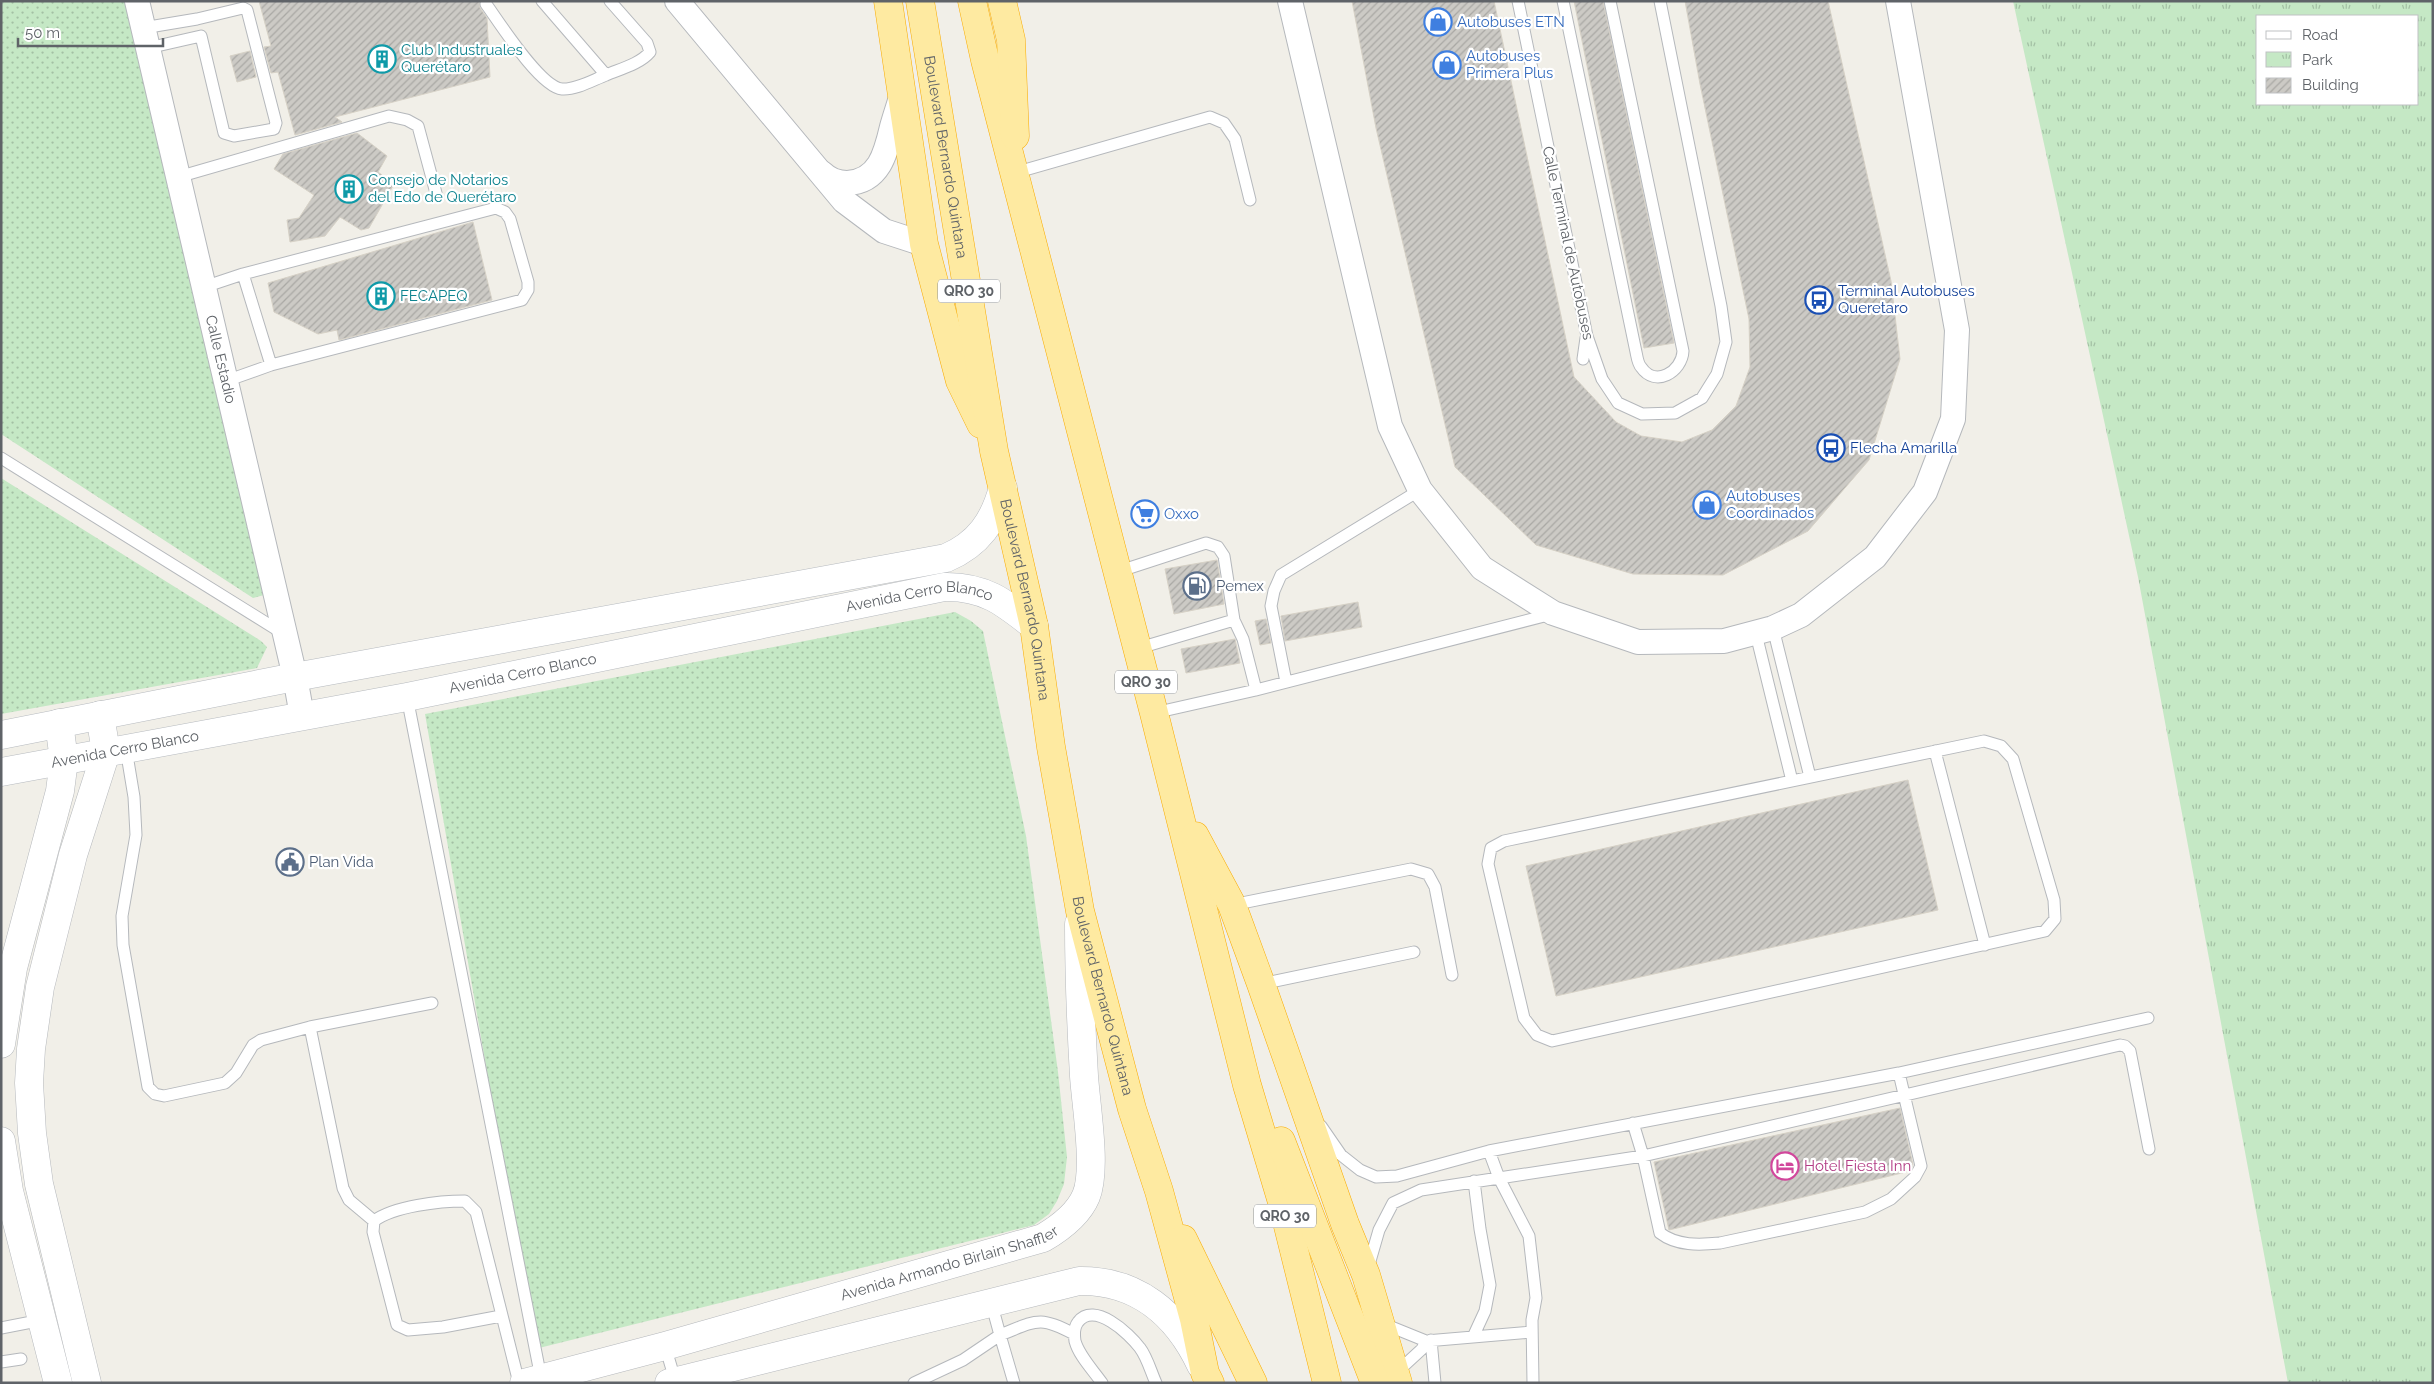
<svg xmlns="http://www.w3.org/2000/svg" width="2434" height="1384" viewBox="0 0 2434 1384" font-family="Raleway,sans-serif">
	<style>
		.grass { fill: url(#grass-dots) }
		.park { fill: url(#park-tufts); fill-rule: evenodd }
		.building { fill: url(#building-hatch); stroke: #d6d1c6 }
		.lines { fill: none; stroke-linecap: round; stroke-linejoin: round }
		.service-casing { stroke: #b5b8bc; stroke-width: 13 }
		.minor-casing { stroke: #b5b8bc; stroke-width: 26 }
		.tertiary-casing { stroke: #b5b8bc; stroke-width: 29 }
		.secondary-casing { stroke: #b6babf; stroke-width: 29 }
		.trunk-casing { stroke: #f9ab00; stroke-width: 29 }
		.service { stroke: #fff; stroke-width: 11 }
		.minor { stroke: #fff; stroke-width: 24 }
		.tertiary { stroke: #fff; stroke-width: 28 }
		.secondary { stroke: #fff; stroke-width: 28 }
		.trunk { stroke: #feeaa1; stroke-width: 28 }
		.labels { text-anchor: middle; stroke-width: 4.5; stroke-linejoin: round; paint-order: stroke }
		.shield { fill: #fff; stroke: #8f9295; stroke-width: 1 }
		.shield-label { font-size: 14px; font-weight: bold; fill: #5f6368 }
		.shop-label { font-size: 15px; fill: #366cbe; stroke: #fff; text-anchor: start }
		.culture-label { font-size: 15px; fill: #0d838f; stroke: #fff; text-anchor: start }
		.street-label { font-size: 15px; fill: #5f6368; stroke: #fff }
		.transit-label { font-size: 15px; fill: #164399; stroke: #fff; text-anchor: start }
		.service-label { font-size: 15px; fill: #4e5e75; stroke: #fff; text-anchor: start }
		.hotel-label { font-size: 15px; fill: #b23c85; stroke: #fff; text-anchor: start }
	</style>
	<defs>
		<pattern id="grass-dots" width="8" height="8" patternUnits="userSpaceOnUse" patternTransform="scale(1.25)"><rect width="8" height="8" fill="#c5e8c5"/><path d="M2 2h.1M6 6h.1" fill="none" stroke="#a3c0a4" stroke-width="1.8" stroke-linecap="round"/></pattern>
		<pattern id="park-tufts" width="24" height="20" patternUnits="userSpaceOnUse" patternTransform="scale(1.25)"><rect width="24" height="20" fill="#c5e8c5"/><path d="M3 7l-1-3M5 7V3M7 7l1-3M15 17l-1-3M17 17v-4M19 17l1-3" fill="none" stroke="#a3c0a4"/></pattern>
		<pattern id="building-hatch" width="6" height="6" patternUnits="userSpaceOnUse" patternTransform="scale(1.25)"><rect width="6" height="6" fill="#cccac5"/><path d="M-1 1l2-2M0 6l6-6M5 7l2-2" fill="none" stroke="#a9a8a4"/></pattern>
	</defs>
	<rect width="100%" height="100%" fill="#f1efe8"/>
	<path class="grass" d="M1,1h131l132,594 -11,3 -252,-164z
		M1,478l260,163 6,6 -10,21 -256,46z
		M955,612l16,9 12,10 43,205 32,236 9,85 -3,27 -7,17 -8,13 -15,11 -499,124 -110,-635z"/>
	<path class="park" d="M2013,1h420v1382h-145l-150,-806zM2258,16h160v88h-160z"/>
	<path class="building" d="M259,1h220l1,7 7,10 3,59 -155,40 7,5 -47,13 -17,-63 -7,1 -7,-26 7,-1z
		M1352,1h142l80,376 42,45 25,14 41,6 30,-12 24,-24 14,-39 -1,-48 -49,-235 -15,-83h143l63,280 9,78 -31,101 -61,71 -85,44 -90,-1 -97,-29 -81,-78 -79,-339z
		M1574,1h29l71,342 -30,5z
		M250,51l6,26 -19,5 -7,-26z
		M357,133l30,23 -9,16 16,12 -25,44 -8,2 -21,-13 -15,19 -35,6 -3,-22 12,-2 15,-23 -40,-26 9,-15z
		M473,222l19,78 -153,40 -2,-10 -19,4 -44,-22 -6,-29z
		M1217,560l7,44 -50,10 -9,-45z
		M1358,602l4,25 -77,14 -4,-25z
		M1266,619l5,24 -11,2 -5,-24z
		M1235,639l5,24 -54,10 -5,-24z
		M1908,780l30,130 -382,86 -30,-130z
		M1900,1108l13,57 -3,6 -241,59 -15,-68z"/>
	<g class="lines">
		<g class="service-casing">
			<path id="service" d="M542,1l64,74
				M1518,1l69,335 15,43 16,24 24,11 33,-1 27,-15 15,-24 9,-32 -5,-36 -61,-305
				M1563,1l73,351c1,5 2,12 5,15 14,21 41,5 42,-16l-73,-350
				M486,4c13,18 54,83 76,85 14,1 31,-9 44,-14 14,-6 34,-11 44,-23l-3,-9 -37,-42
				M143,28l54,-9 46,-11 4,2 29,113 -2,6 -40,7 -10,-3 -23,-97 -53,12
				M1014,173l196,-56 14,6 11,16 15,61
				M178,177l211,-61 18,4 11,6 18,67
				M243,274l28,91
				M204,287l39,-13 253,-66 9,4 5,7 18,63v8l-6,10 -251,65 -45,16
				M1583,359l3,-21
				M1,458l283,176
				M1117,572l89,-29 12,4 6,9 10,64
				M1773,628l37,149
				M1756,634l36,147
				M1136,649l98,-29 9,19 13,51 -102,23
				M1286,682l-15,-76 3,-15 7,-16 139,-85
				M1256,690l296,-76
				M407,697l134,681
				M1984,741l17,5 12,13 41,141 1,19 -10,12 -493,110 -15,-6 -13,-17 -36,-154 3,-16 13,-7z
				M126,749l8,48 2,38 -14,81 1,29 25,142 7,7 9,2 61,-13 11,-10 17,-28 8,-5 49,-13
				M1935,751l50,194
				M1232,905l179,-36 17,5 7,13 17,88
				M1261,984l153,-32
				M1633,1123l10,33 17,77c17,13 39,12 60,10l145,-31 26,-13 24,-22 6,-11 -22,-93
				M1321,1126l20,29 19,15 16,7 21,-1 92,-25 410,-78 249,-55
				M1489,1151l10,27 30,58 7,62 -4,22 1,63
				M374,1221l-25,-21 -6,-12 -33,-161 122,-24
				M1368,1268l11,-38 14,-27 28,-13 222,-34 477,-111 5,1 5,5 19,98
				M501,1316l-58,11 -35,3 -11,-5 -24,-93 1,-11c20,-15 66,-20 91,-20l11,11 43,171
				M1384,1324l42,17 105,-9
				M1,1328l41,-8
				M1473,1337l12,-26 5,-26 -10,-56 -6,-48
				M1431,1340l4,43
				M665,1346l11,37
				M1,1362l20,-3
				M1397,1372l25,-23 4,-8
				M914,1383l49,-23 37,-25 -9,-33
				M1014,1383l-14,-48c36,-14 39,-20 74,-1
				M1102,1383c-9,-13 -23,-27 -27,-42 -1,-7 -1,-14 3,-19 16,-21 51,11 62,26 7,9 11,24 16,35"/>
		</g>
		<g class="minor-casing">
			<g id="minor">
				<path id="s1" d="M137,1l158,676 7,39"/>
				<path d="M677,1l167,200 40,30 40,13"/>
				<path d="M1290,1l100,425 30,64 62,78 71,45 85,29 86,-1 49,-13 28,-13 74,-58 50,-65 28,-73 4,-89 -59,-329"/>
				<path d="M822,173c7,7 16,10 25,10 32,-1 39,-30 45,-56 3,-11 7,-22 10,-33"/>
			</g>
		</g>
		<g class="tertiary-casing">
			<g id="tertiary">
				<path d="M1,1044l12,-76 47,-177 4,-31 -5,-37"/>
				<path d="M1,1141l8,50 49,192"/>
				<path d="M87,1383l-48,-199 -7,-51 -3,-50 2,-34 9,-62 33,-132 33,-103 -6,-37"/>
				<path id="s2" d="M524,1383l141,-37 378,-108c17,-10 35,-23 43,-42 11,-26 0,-90 -2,-120 -3,-51 -5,-101 -5,-152"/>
				<path d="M669,1383l410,-102c58,-1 98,33 122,84"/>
			</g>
		</g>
		<g class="secondary-casing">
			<g id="secondary">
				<path d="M1,735l294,-58 651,-119c33,-14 48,-37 57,-70"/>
				<path id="s3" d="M1,772l406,-75 537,-110c40,-1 60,15 90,39"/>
			</g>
		</g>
		<g class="trunk-casing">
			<g id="trunk">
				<path d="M888,1l36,243 36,137 21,43"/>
				<path id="s4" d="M920,1l74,450 40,175 17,121 29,164 52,198 27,82 35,128 11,54 5,10"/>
				<path d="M972,1l13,59 169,653 93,372 35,117 45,181"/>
				<path d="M1002,1l9,39 4,96"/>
				<path d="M1195,836l37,69 29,79 84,240 21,51 32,108"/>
				<path d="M1281,1141l94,242"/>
				<path d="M1183,1239l70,144"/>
			</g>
		</g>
		<use href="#service" class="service"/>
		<use href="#minor" class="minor"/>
		<use href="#tertiary" class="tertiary"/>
		<use href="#secondary" class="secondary"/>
		<use href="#trunk" class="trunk"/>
	</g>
	<defs>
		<g id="shop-ring" transform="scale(1.4375)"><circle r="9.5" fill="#fff" stroke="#3f7fe0" stroke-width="1.5"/><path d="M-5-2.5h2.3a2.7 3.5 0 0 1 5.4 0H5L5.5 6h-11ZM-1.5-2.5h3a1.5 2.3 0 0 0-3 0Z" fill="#3f7fe0"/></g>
		<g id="building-ring" transform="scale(1.4375)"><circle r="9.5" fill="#fff" stroke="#0f9aa8" stroke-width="1.5"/><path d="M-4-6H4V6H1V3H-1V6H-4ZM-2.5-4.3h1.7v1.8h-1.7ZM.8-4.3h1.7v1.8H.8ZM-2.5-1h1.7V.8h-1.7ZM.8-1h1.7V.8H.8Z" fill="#0f9aa8"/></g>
		<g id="bus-ring" transform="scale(1.4375)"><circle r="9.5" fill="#fff" stroke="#1a4fb4" stroke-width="1.5"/><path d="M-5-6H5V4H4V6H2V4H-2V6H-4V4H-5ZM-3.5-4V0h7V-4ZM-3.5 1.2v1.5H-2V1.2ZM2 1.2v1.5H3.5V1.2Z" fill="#1a4fb4"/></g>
		<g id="supermarket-ring" transform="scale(1.4375)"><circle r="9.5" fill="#fff" stroke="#3f7fe0" stroke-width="1.5"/><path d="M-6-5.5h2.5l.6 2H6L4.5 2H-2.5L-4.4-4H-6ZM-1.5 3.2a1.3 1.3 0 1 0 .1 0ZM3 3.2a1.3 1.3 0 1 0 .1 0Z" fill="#3f7fe0"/></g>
		<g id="fuel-ring" transform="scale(1.4375)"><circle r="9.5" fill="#fff" stroke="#5c6f8a" stroke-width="1.5"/><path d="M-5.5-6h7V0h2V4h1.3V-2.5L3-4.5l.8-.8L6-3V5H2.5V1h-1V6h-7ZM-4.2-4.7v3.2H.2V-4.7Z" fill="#5c6f8a"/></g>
		<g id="civic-ring" transform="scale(1.4375)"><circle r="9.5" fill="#fff" stroke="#5c6f8a" stroke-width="1.5"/><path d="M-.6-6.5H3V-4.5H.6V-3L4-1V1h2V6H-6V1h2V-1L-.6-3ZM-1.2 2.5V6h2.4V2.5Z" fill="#5c6f8a"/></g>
		<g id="hotel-ring" transform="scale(1.4375)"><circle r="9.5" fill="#fff" stroke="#d1479c" stroke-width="1.5"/><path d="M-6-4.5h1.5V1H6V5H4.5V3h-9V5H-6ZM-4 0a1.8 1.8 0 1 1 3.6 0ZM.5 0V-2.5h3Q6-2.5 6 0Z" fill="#d1479c"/></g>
	</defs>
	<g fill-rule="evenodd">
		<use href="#shop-ring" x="1438" y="22"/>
		<use href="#building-ring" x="382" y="59"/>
		<use href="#shop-ring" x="1447" y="65"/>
		<use href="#building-ring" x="349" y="189"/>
		<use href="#building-ring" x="381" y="296"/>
		<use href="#bus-ring" x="1819" y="300"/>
		<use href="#bus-ring" x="1831" y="448"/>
		<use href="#shop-ring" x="1707" y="505"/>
		<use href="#supermarket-ring" x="1145" y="514"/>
		<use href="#fuel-ring" x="1197" y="586"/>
		<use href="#civic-ring" x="290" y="862"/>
		<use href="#hotel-ring" x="1785" y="1166"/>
	</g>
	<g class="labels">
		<g class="shield">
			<rect x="938" y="279.5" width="62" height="23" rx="4"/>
			<rect x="1115" y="670.5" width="62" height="23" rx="4"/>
			<rect x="1254" y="1204.5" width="62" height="23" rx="4"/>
		</g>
		<g class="shield-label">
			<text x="969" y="296">QRO 30</text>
			<text x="1146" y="687">QRO 30</text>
			<text x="1285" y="1221">QRO 30</text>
		</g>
		<g class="shop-label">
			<text x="1457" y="27">Autobuses ETN</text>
			<text x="1466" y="61">Autobuses<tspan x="1466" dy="17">Primera Plus</tspan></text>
			<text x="1726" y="501">Autobuses<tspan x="1726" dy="17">Coordinados</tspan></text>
			<text x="1164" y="519">Oxxo</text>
		</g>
		<g class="culture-label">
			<text x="401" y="55">Club Industruales<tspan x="401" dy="17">Querétaro</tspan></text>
			<text x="368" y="185">Consejo de Notarios<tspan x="368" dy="17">del Edo de Querétaro</tspan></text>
			<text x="400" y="301">FECAPEQ</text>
		</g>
		<g class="street-label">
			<text dy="5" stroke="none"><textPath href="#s4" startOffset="158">Boulevard Bernardo Quintana</textPath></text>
			<text transform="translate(1568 243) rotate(78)" y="5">Calle Terminal de Autobuses</text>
			<text dy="5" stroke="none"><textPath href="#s1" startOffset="368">Calle Estadio</textPath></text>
			<text dy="5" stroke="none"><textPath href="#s4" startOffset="608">Boulevard Bernardo Quintana</textPath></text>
			<text dy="5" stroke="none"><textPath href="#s3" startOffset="936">Avenida Cerro Blanco</textPath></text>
			<text dy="5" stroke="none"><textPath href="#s3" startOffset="531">Avenida Cerro Blanco</textPath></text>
			<text dy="5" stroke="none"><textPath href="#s3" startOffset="126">Avenida Cerro Blanco</textPath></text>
			<text dy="5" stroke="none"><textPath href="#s4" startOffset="1012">Boulevard Bernardo Quintana</textPath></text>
			<text dy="5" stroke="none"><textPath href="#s2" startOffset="442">Avenida Armando Birlain Shaffler</textPath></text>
		</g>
		<g class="transit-label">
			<text x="1838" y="296">Terminal Autobuses<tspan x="1838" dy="17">Queretaro</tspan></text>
			<text x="1850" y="453">Flecha Amarilla</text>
		</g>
		<g class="service-label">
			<text x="1216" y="591">Pemex</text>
			<text x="309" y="867">Plan Vida</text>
		</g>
		<g class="hotel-label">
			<text x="1804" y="1171">Hotel Fiesta Inn</text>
		</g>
	</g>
	<rect width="2434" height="1384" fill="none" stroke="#5f6368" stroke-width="5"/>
	<rect x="2256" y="15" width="162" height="90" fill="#ffffff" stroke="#bfc1c3"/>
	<rect x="2266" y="31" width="25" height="8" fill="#ffffff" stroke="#bfc1c3"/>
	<text x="2302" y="40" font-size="15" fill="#5f6368">Road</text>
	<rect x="2266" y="52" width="25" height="15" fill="url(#park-tufts)" stroke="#bfc1c3"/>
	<text x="2302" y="65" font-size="15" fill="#5f6368">Park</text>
	<rect x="2266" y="78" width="25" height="15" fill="url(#building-hatch)" stroke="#bfc1c3"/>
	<text x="2302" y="90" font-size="15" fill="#5f6368">Building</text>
	<path d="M18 38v8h145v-8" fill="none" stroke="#5f6368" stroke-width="2.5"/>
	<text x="25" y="38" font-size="15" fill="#5f6368" stroke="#ffffff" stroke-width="4" paint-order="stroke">50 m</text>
</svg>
